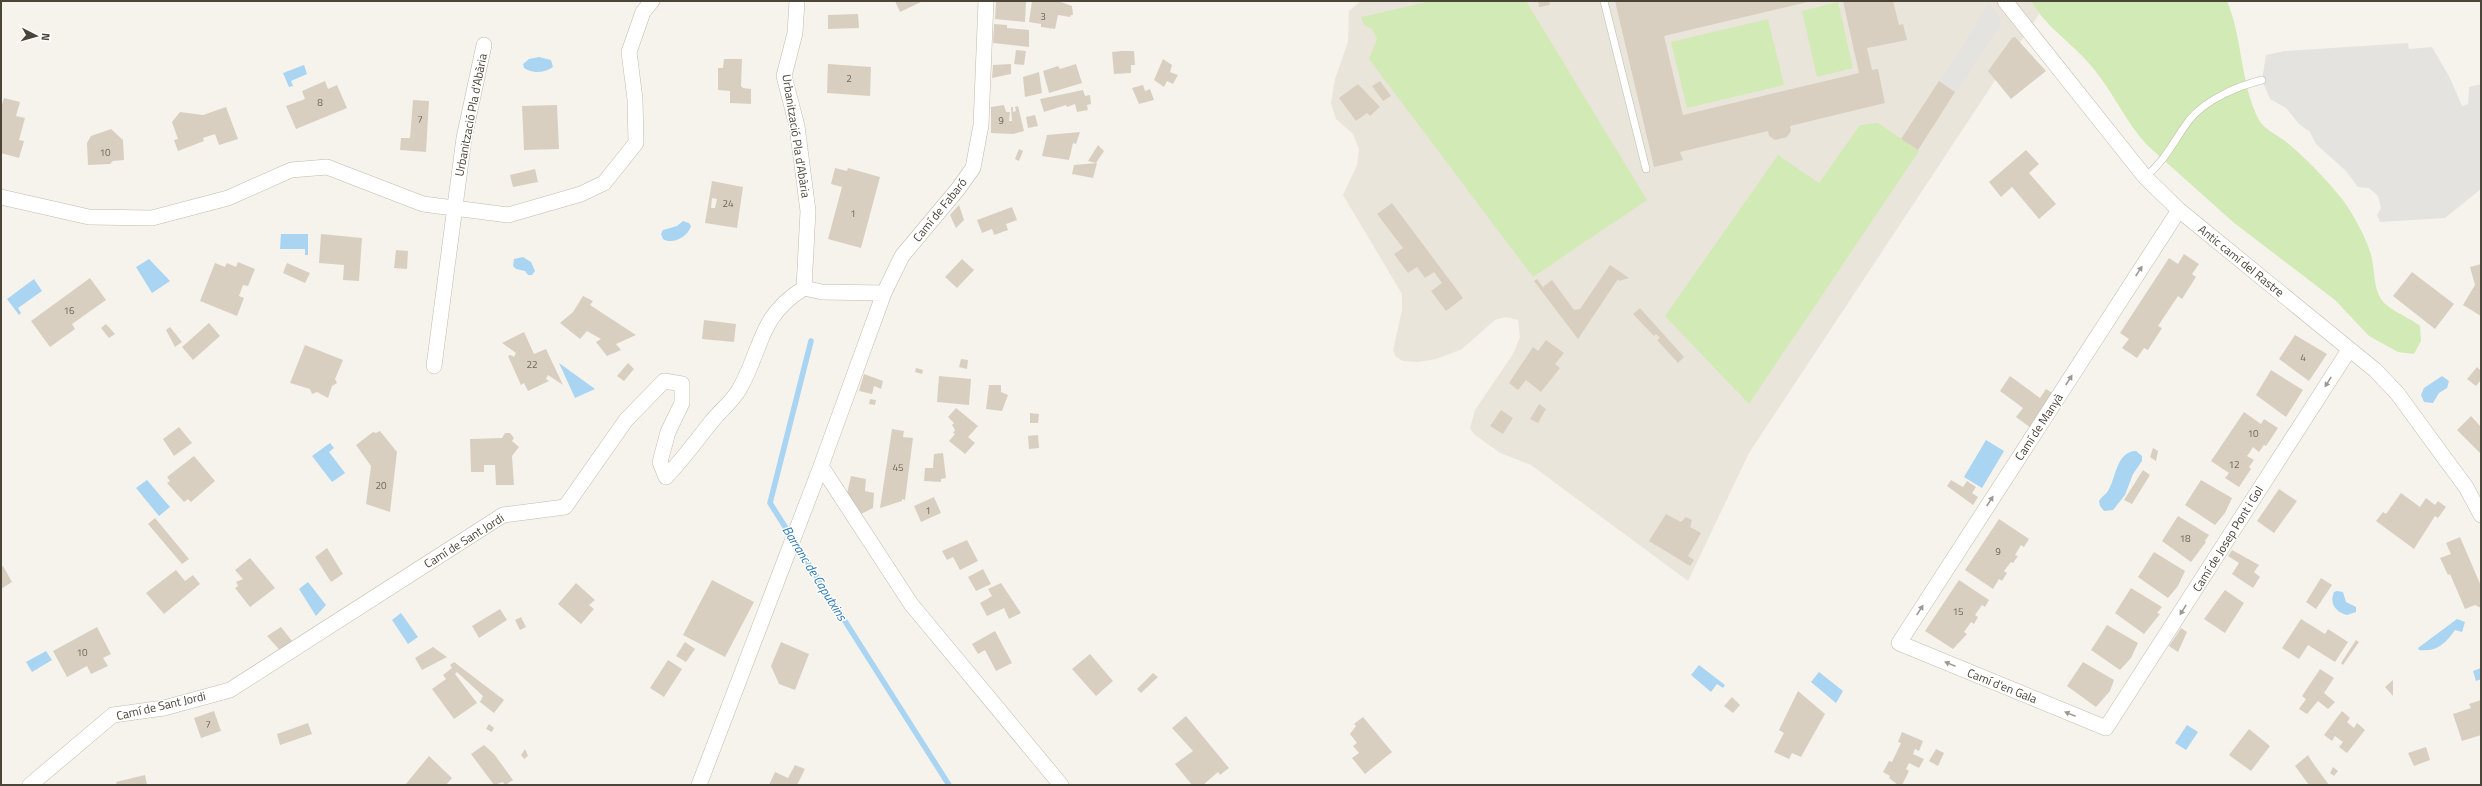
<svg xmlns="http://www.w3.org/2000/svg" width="2482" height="786" viewBox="0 0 2482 786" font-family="'Titillium Web',sans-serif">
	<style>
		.residential { fill: #eae5da }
		.green { fill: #d2eab5 }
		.parking { fill: #e5e3e0 }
		.water { fill: #a9d4f2 }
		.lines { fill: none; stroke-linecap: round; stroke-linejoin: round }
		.stream { stroke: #a9d4f2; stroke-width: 5.5 }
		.building { fill: #d8cfc1; fill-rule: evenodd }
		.lane-casing { stroke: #c2bbae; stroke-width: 8 }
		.street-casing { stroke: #c2bbae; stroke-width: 16 }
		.lane { stroke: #fff; stroke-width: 7 }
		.street { stroke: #fff; stroke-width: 15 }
		.oneway { fill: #9c9892 }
		.labels { text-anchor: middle; stroke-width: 3; stroke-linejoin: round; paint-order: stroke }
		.number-label { font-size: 10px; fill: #6e675b }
		.street-label { font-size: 12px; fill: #4b4439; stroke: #fff }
		.water-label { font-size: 13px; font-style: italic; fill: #2e7ab2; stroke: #fff }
	</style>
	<rect width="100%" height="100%" fill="#f6f3ec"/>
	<path class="residential" d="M1361,1h670l8,13 -290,439 -61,128 -157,-116 -31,-12 -26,-19 -4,-6 5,-18 38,-56 7,-17 -2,-17 -13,-3 -10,3 -33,29 -26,10 -18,3 -15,-1 -7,-4 -3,-7 9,-40v-16l-59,-99 14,-30 2,-16 -6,-15 -17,-15 -5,-16 4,-24 13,-37 1,-31z"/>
	<path class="green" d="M1431,1h95l121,199 -114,77 -164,-218 8,-20 -5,-10 -8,-4 -3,-8z
		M2031,1h196c16,38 13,82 32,119 5,9 18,15 26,21 20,16 41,38 57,58 9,11 26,42 29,56 4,14 2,32 10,44 7,11 28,18 39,27l1,15 -7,13 -16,-2 -29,-16 -34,-36 -102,-78 -86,-77c-22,-24 -34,-53 -54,-77 -19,-24 -47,-40 -62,-67z
		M1838,2l15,66 -36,9 -15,-66z
		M1768,19l16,66 -97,23 -16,-66z
		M1878,123l41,28 -170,253 -84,-88 113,-161 41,28 41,-58z"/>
	<path class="parking" d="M1989,3l13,18 -45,72 -17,-12z
		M2408,43l1,6 23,-2 18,31 12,28 6,-2 1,-17 12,-3v105l-36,29 -65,4 -3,-7 4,-7 -3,-12 -9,-8 -11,-1 -12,-16 -30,-27 -6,-12 -11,-8 -13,-16 -16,-9 -8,-19 4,-25 19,-4z"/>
	<path class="water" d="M539,57l12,3 2,7c-9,6 -20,7 -29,1l-1,-4 6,-5z
		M304,65l3,9 -16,7 2,5 -4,1 -6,-14z
		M683,221l6,2 2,3c-3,11 -19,19 -28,13l-2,-5 2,-4 14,-4z
		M281,234h27v21h-3v-6h-25z
		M523,257l8,5 4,9 -3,4h-4l-3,-4 -9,-2 -3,-3 1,-7z
		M149,259l21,22 -18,12 -16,-26z
		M34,279l8,12 -24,17 3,5 -2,2 -12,-16z
		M559,363l36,26 -20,9z
		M2442,376l7,5 -2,7 -8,5 -6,10 -9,-1 -3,-7 3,-7z
		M1986,440l18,11 -22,37 -18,-11z
		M330,443l4,5 -5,4 16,21 -13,9 -20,-26z
		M2136,451l6,5v5l-9,13 -8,21 -12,15 -9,1 -4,-5 -1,-5c3,-5 8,-7 10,-12 7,-12 8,-38 27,-38z
		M147,480l23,27 -11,9 -23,-28z
		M308,582l18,23 -10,11 -17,-27z
		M2337,591l6,1 3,10 10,5v5l-9,3c-11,-3 -18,-11 -13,-23z
		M401,613l17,24 -10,7 -16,-24z
		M2457,619l8,3 -3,10 -7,-2c-10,14 -18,22 -36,20l-1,-2z
		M46,651l6,9 -20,12 -6,-10z
		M1699,665l26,20 -2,3 -6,-4 -6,8 -20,-17z
		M2481,668v11l-5,2 -3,-10z
		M1819,672l24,19 -7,12 -25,-21z
		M2187,725l11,7 -12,18 -11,-7z"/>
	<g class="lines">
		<path class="stream" d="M811,341l-41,162 179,282"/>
	</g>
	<path class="building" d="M895,1h28l-23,11z
		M996,1h30l-1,21 -30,-3z
		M1032,1h26l14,5 1,9h-2l-1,2 -12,-2 -3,14 -14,-2v-3l-12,-2z
		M1538,1h11l1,4 -11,2z
		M1615,1h197l-148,35 19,79 176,-42 -16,-72h50l6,24 4,-1 4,16 -40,8 5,22 6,-1 7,34 -95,23 1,5 -4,6 -12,3 -6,-4 -1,-5 -88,21 3,8 -29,7z
		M858,14l1,14 -31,1v-14z
		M994,24l13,1v3l22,2v17l-36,-4z
		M2015,37l31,34 -35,28 -23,-28 24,-33z
		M1016,50l10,1 -2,14 -10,-1z
		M1121,51h13l1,14h-4v8l-17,1 -2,-22z
		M724,59h18l-1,27 2,2 8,1v15l-21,-1v-12l-12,-1v-22h5z
		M1163,59l9,6 -2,7 8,3 -5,9 -6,-3 -3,6 -10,-7z
		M828,64l43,3 -1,29 -43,-3z
		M1011,64v10l-19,4 1,-13z
		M1076,64l6,19 -33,10 -6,-22 15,-5 2,3z
		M1039,72l3,21 -17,4 -2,-20z
		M325,81l3,8 9,-4 10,23 -51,21 -10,-23 19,-7 -3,-8z
		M1380,81l11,15 -8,5 -11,-15z
		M1939,81l16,11 -37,58 -17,-11z
		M1358,84l22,23 -10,9 -3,-3 -11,8 -17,-23z
		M1143,85l2,6 5,-2 4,11 -15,4 -7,-16z
		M1083,90l2,6 5,-1 1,9 -4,1 1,5 -11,2 -2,-8 -8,3 -1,-2 -22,7 -4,-13z
		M4,98l16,4 -4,14 9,2 -6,22 5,1 -5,17 -18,-5v-45z
		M413,100l16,1 -3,51 -26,-2 1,-12h9z
		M557,105l2,44 -35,1 -2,-44z
		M1004,105l2,7h4l-1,9h3l-1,-14h2v5l3,-1 -1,-4 3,-1 6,25 -11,3 -22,-1v-26z
		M226,107l12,32 -19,6 -4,-11 -12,4 1,3 -26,10 -4,-11 4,-1 -6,-17 8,-10 23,3z
		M1035,115l3,11 -10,2 -2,-11z
		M111,129l12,11 1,20 -11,1 -3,3 -22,1 -1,-22 4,-7z
		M1080,132l-4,12 -3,-1 -4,17 -27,-4 5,-21z
		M1098,145l6,6 -8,12 -8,-2z
		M1019,149l4,2 -4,10 -4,-2z
		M2026,150l13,14 -10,9 27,31 -17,15 -27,-32 -11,10 -12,-15z
		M1097,163l-4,15 -21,-4 2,-9z
		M835,168l12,3 1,-3 32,9 -19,71 -33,-9 14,-52 -11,-3z
		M535,169l3,13 -25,5 -3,-12z
		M712,181l31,6 -6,41 -32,-5zM712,198l5,1 -2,9h-4z
		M1392,203l71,95 -17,13 -15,-20 11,-8 -8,-11 -9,6 -8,-11 -9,6 -14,-19 9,-6 -26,-34z
		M959,205l5,15 -8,8 -6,-13z
		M1012,207l5,13 -11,4 2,6 -14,5 -2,-6 -10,4 -5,-13z
		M321,234l41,4 -3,43 -16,-1 1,-15 -25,-2z
		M396,250l12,1 -1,18 -13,-1z
		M2184,254l15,10 -7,10 4,3 -14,22 -4,-3 -20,30 4,2 -14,22 -4,-2 -7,10 -15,-10 7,-9 -9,-6 49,-75 9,6z
		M962,259l12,11 -17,18 -12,-11z
		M238,262l17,7 -7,17 -5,-1 -4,11 5,2 -7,18 -37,-15 15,-38 10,4 2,-4 9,4z
		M287,263l23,10 -5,10 -22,-10z
		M2481,264v52l-18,-11 12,-20 -5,-18z
		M1610,265l19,13 -10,3 -1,-2 -40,60 -44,-58 3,-2 6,8 9,-7 22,30 6,-1z
		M2412,272l42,32 -19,25 -42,-33z
		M90,278l16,22 -34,24 3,5 -25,18 -19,-26z
		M583,296l10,5 -3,4 46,30 -20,9 5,6 -14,6 -11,-14 5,-3 -14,-8 -7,8 -20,-16 13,-11z
		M1640,308l44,49 -6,6 -21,-23 3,-2 -4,-4 -2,2 -21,-22z
		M704,320l32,4 -2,18 -32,-3z
		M209,323l11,13 -27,24 -11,-13z
		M106,324l9,10 -6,4 -8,-10z
		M170,327l12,15 -7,5 -9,-17z
		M524,332l10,22 12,-5 17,36 -15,-10 -2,4 3,2 -21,10 -4,-8 -3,2 -13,-29 3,-1 3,2 2,-4 -14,-10z
		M2295,335l32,19 -18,27 -30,-22z
		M1546,340l18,13 -9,11 5,4 -19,24 -15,-12 -8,10 -9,-7 24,-36 5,4z
		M305,345l38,15 -8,19 2,4 -5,3 -4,12 -11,-6 -5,2 -2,-5 -20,-6z
		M961,359l7,1 -1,9 -8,-2z
		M628,363l6,6 -10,12 -7,-5z
		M2477,367l4,4v9l-5,6 -9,-7z
		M916,368l7,2 -1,4 -7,-2z
		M2271,370l32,20 -17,27 -30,-22z
		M864,374l19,7 -2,8 -7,-3 -2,8 -13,-3z
		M939,376l32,3 -2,26 -32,-3z
		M2010,376l30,22 6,-9 8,5 -23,34 -15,-11 7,-9 -23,-17z
		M989,385h12v7l7,3 -6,16 -16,-2z
		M870,399l6,1 -1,5 -6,-1z
		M1539,404l7,5 -8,14 -8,-4z
		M956,408l22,18 -10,11 7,6 -10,11 -16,-13 6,-7 -2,-1 2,-3 -3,-5 2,-2 -6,-6z
		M1501,410l12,8 -10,16 -13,-8z
		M2244,412l17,12 3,-5 14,9 -12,18 -2,-1 -5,7 -6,-5 -3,5 -3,4 7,4 -5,7 2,2 -12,18 -14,-9 4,-5 -18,-12z
		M1030,413l9,1 -1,9h-8z
		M2471,416l10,11v27l-24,-24z
		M179,427l13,16 -18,13 -11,-17z
		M892,429l12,2 -1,6 10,1 -8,62 -3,-1v2l-22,7z
		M380,431l17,21 -7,60 -24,-8 5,-38 -15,-21 17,-13 3,1z
		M505,433h5l4,5 -2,3 7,6 -7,9 2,29h-18l-1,-20h-11v7h-13l-1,-33 32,-1z
		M1038,435l1,13 -10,1 -1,-13z
		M2153,448l5,3 -2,10 -6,-4z
		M943,453l3,25 -5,1v3l-17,-1 1,-13h8l1,-14z
		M194,456l21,25 -24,21 -3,-3 -4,3 -17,-19 3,-2 -3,-4z
		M2143,470l7,5 -18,29 -8,-4z
		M851,476l15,3 -1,12 9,2 -1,15 -14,7 -13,-17z
		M1951,480l12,7 4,-6 9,6 -4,6 6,4 -5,8 -26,-19z
		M2201,480l31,18 -7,15 -10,12 -30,-20z
		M2279,489l18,12 -23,32 -17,-12z
		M2401,493l19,14 6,-9 9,7 3,-4 8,6 -8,11 -3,-2 -21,33 -38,-28 7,-9 3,2z
		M934,497l7,16 -20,9 -7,-16z
		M1666,514l15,8 5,-5 6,3 -2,7 11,6 -13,23 6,4 -4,6 -41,-25z
		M2178,516l31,19 -4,6 1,1 -15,20 -29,-21z
		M155,518l34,41 -7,5 -34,-40z
		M1999,519l30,20 -5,8 -3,-2 -6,10 3,1 -5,7 -2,-1 -7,9 3,2 -5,8 -3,-2 -6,10 -28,-19z
		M2460,537l21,49v22l-6,-3 -10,4 -15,-35 -2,1 -8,-17 11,-4 -5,-11z
		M967,540l11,21 -18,9 -7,-13 -6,3 -5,-9z
		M327,548l16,26 -12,8 -16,-25z
		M2232,550l27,15 -5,7 6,5 -7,11 -21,-14 7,-11 -11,-7z
		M2154,552l31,19 -7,15 -10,12 -30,-21z
		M250,558l25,30 -25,19 -15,-19 3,-2 -2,-4 7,-3 -8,-9z
		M3,566l9,16 -11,7v-21z
		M983,569l8,15 -15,7 -8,-14z
		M176,570l9,11 8,-6 7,9 -36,30 -18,-21z
		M2321,578l11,7 -16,24 -10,-7z
		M712,580l42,22 -29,55 -42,-22z
		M1959,580l30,20 -4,7 -3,-2 -7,10 3,2 -4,7 -3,-2 -7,10 3,2 -14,15 -28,-18z
		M576,583l19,17 -6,5 5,4 -13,15 -23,-20z
		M1001,583l20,30 -12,6 -5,-11 -17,8 -7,-13 12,-7 -4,-7z
		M2131,588l31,19 -5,6 3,1 -16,20 -29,-21z
		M2225,590l19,13 -19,30 -21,-14z
		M500,609l7,11 -28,18 -7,-12z
		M521,617l5,10 -6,3 -5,-10z
		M2301,619l24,15 3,-5 20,13 -13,20 -27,-17 -9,14 -17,-11z
		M2107,625l31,18 -7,15 -11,12 -29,-20z
		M97,627l14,27 -8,4 5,8 -17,8 -4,-8 -20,11 -14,-26z
		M281,627l15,19 -12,9 -17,-19z
		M2181,628l6,4 -9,20 -9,-6z
		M995,631l17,32 -16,8 -11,-21 -7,4 -6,-10z
		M2356,640l3,2 -16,23 -2,-2z
		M685,642l10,7 -9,13 -10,-6z
		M781,642l28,12 -14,36 -16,-6 -8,-18z
		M433,647l14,10 -25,13 -7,-12z
		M1090,654l23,27 -17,15 -24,-27z
		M668,660l14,9 -18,28 -14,-9z
		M454,662l50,38 -10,13 -14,-11 3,-6 -26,-24 -2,2 22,29 -23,16 -22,-30 14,-10 -3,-4 9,-7 -2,-3z
		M2083,662l31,18 -4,11 -14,16 -29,-21z
		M2320,669l14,9 -10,15 11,9 -7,7 -10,-8 -11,13 -8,-5 7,-10 -4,-3z
		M1153,673l5,4 -17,16 -4,-4z
		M2393,680v16l-8,-9z
		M1798,691l27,23 -24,43 -9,-4 -3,6 -15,-7 10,-19 -5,-3z
		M1732,697l8,8 -7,8 -9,-7z
		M2481,700v35l-19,6 -9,-27 18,-6 -2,-4z
		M214,711l7,20 -20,7 -7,-20z
		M2342,711l8,7 -3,4 7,6 3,-5 8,7 -18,23 -8,-6 4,-5 -8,-6 -3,5 -8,-6z
		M1186,716l43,52 -9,7 -2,-3 -15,13h-11l-17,-21 18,-13 -21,-23z
		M1363,717l29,35 -27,22 -13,-16 7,-5 -6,-7 4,-3 -7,-9 6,-8 -2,-2z
		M308,723l4,11 -32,11 -3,-11z
		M489,724l5,4 -2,4 -6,-3z
		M2249,729l21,17 -19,25 -22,-16z
		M1902,732l21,9 -4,10 -4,-2 -2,5 11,5 -5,9 -10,-5 -3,6 3,2 -7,14h-4l-9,-7 1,-2 -7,-4 6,-11 3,1 9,-19 -3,-1z
		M484,745l10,9 19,26 -8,5 -2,-3 -9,3 -23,-31z
		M2426,747l4,13 -16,6 -6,-13z
		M525,749l3,7 -4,3 -3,-4z
		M1936,749l8,4 -6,13 -9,-5z
		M2308,755l5,8 16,22h-20l-14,-19z
		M429,756l23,22 -6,7h-41z
		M795,765l10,4 -8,16h-28l6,-13 13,6z
		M2333,767l5,4 -4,5 -4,-3z
		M145,775l2,10h-30l-1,-3z"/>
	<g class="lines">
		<g class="lane-casing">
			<path id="lane" d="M1604,1l42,168
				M2145,177c22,-18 29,-37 45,-58 17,-20 48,-33 72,-39"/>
		</g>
		<g class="street-casing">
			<path id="street" d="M797,1l-2,32 -11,43 13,50 11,85 -4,77 18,4 62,1
				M2005,1l140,176 34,33 196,160 22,23 49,67 20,27 15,28
				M1,197l88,20 63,1 76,-20 63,-28 36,-3 96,37 85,11 73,-21 23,-11 32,-40 -1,-44 -6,-47 14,-40 9,-11
				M2179,210l-280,433 207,85 243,-378
				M434,366l30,-228 20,-93
				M821,466l90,138 150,181
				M30,785l83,-70 51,-7 66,-18 273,-175 62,-8 61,-87 38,-39 18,3v19l-14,29 -8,30 6,15c17,-18 31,-37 46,-56 9,-11 22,-21 28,-33 23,-41 18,-71 64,-100
				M699,785l122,-319 63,-173 18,-37 56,-67 15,-21 8,-43 5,-124"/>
		</g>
		<use href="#lane" class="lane"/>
		<use href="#street" class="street"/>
	</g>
	<defs><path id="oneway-solid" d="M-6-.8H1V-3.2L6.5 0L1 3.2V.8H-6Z"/></defs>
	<g class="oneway">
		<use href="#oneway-solid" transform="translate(2139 271) rotate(-57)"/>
		<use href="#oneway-solid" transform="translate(2069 380) rotate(-57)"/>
		<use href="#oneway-solid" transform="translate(2328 382) rotate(122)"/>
		<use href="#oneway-solid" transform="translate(1990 501) rotate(-57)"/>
		<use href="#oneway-solid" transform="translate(1920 610) rotate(-57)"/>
		<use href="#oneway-solid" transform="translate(2183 610) rotate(122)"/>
		<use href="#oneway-solid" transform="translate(1950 664) rotate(-158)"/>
		<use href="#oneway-solid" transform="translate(2070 714) rotate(-158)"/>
	</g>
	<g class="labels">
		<g class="number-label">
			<text x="1043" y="20">3</text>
			<text x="849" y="82">2</text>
			<text x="320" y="106">8</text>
			<text x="420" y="123">7</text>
			<text x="1001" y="124">9</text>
			<text x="105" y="156">10</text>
			<text x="728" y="207">24</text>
			<text x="853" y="217">1</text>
			<text x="69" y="314">16</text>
			<text x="2303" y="361">4</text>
			<text x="532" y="368">22</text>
			<text x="2253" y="437">10</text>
			<text x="2234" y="468">12</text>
			<text x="898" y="471">45</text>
			<text x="381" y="489">20</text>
			<text x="928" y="514">1</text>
			<text x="2185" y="542">18</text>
			<text x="1998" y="555">9</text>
			<text x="1958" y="615">15</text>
			<text x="82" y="656">10</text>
			<text x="208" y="728">7</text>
		</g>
		<g class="street-label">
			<text transform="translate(471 115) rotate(-79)" y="4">Urbanització Pla d'Abària</text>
			<text transform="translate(796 136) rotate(81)" y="4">Urbanització Pla d'Abària</text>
			<text transform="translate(940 210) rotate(-51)" y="4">Camí de Fabaró</text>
			<text transform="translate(2241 261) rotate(39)" y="4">Antic camí del Rastre</text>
			<text transform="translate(2039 427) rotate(-57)" y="4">Camí de Manyà</text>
			<text transform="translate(2228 539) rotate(-58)" y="4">Camí de Josep Pont i Gol</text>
			<text transform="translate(464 541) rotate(-32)" y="4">Camí de Sant Jordi</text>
			<text transform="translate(2002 686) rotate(22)" y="4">Camí d'en Gala</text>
			<text transform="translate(161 706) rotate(-13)" y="4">Camí de Sant Jordi</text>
		</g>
		<g class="water-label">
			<text transform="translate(815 573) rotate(58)" y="5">Barranc de Caputxins</text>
		</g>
	</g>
	<rect width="2482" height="786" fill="none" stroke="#4b4439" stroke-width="4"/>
	<g transform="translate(36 36) rotate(96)" stroke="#ffffff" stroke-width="3" paint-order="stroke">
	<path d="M0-3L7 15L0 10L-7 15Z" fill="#4b4439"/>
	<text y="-6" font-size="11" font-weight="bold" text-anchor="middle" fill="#4b4439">N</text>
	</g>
</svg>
